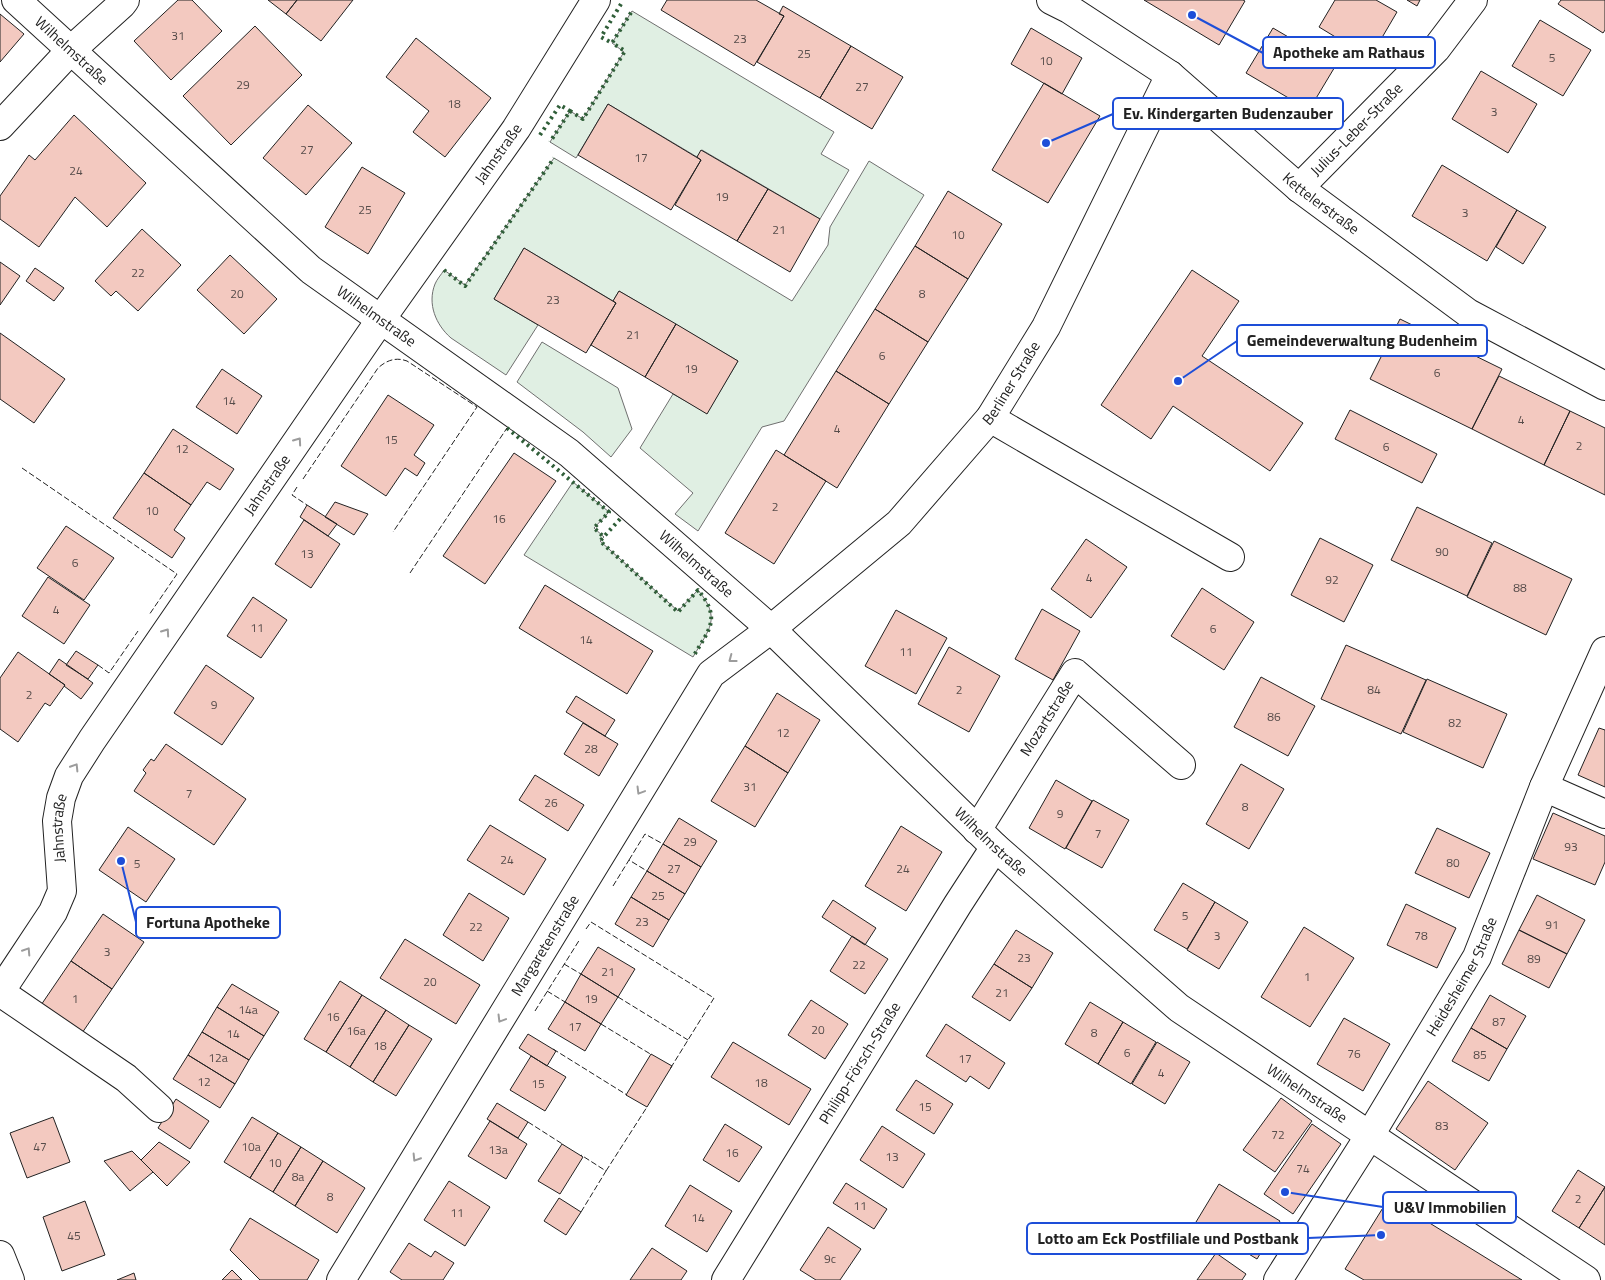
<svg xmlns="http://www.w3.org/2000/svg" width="1605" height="1280" font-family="'Titillium Web',sans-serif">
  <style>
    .green { fill: #e0efe3; stroke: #6f6f6f }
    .building { fill: #f3c9c0; stroke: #222 }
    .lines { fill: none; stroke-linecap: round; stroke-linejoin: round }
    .minor-casing { stroke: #222; stroke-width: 30 }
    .major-casing { stroke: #222; stroke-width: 30 }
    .minor { stroke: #fff; stroke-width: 28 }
    .major { stroke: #fff; stroke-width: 28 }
    .hedge { stroke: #2f5e38; stroke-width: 4; stroke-dasharray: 2.5 4; stroke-linecap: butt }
    .fence { stroke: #222; stroke-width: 1; stroke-dasharray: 6 2.5; stroke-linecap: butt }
    .oneway { stroke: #9c9c9c }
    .labels { text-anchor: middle; stroke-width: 4; stroke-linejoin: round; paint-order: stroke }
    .number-label { font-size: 12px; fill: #564c4a }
    .street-label { font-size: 15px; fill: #222; stroke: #fff }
    .leader { fill: none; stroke: #1d4ed8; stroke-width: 2 }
    .callout-dot { fill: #1d4ed8; stroke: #fff; stroke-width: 2 }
    .callout { fill: #fff; stroke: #1d4ed8; stroke-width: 2 }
    .callout-label { font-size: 16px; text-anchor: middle; font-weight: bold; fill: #222 }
  </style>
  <rect width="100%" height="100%" fill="#fff"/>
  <!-- green -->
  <path class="green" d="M632 11 834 132 821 154 849 170 820 219 702 150 697 157 608 104 576 158 550 142 570 111 583 119 624 52 612 43Z
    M554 158 792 301 828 245 830 227 869 161 924 195 784 421 762 427 698 531 675 514 693 493 640 448 673 394 707 413 738 361 619 291 613 301 524 248 494 299 538 325 506 375 451 338C436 325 427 304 435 284 437 279 441 275 444 270L465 285Z
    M542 342 618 388 632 429 611 457 583 432 517 382Z
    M573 482 609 512 594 528 604 537 600 541 678 611 698 590C722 619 709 629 693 657L524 555Z"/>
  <!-- building -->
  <path class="building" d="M178 0H192L222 31 171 80 134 41Z
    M268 0H297L286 14Z
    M297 0H353L321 41 286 14Z
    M667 0H756L784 16 754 66 661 10Z
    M1144 0H1243L1245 1 1219 45Z
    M1335 0H1376L1397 12 1370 58 1319 27Z
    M1407 0H1420L1417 6Z
    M1561 0H1605V30L1603 33 1558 4Z
    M783 6 851 46 820 98 757 62 784 16 779 14Z
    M0 14 24 34 0 62Z
    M1540 20 1591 50 1563 96 1512 66Z
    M255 26 302 75 231 145 183 96Z
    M1031 28 1082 58 1062 94 1011 64Z
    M1273 28 1336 65 1309 110 1246 73Z
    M416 38 491 98 445 157 413 132 429 111 386 77Z
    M851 46 903 77 872 129 820 98Z
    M1481 71 1537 104 1508 153 1452 119Z
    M1044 83 1100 116 1048 203 992 170Z
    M608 104 701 160 671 210 578 155Z
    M308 105 352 143 306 195 263 158Z
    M74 115 146 183 107 227 75 197 39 247 0 219V196L29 155 35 160Z
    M701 150 768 189 737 241 675 205 701 160 697 157Z
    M1442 165 1517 210 1487 261 1412 216Z
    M362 167 405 193 368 254 325 227Z
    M768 189 820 219 790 272 737 241Z
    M948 191 1002 224 968 279 915 246Z
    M1517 210 1546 227 1523 264 1496 247Z
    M142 229 181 265 138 311 116 291 111 296 95 281Z
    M915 246 968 279 928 342 875 309Z
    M524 248 616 303 586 353 494 299Z
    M230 255 277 299 244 334 197 290Z
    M0 262 20 276 0 305Z
    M35 268 64 288 54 301 26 281Z
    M1192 270 1239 301 1202 356 1303 423 1270 471 1173 406 1151 439 1101 405Z
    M619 291 676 324 645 377 591 345 616 303 613 301Z
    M875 309 928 342 889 404 836 371Z
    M1400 319 1502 369 1472 429 1370 379Z
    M676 324 738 361 707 414 645 377Z
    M0 333 65 379 34 423 0 399Z
    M222 369 262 396 237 434 196 407Z
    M836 371 889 404 837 488 784 455Z
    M1499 376 1570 411 1544 465 1472 429Z
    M388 395 434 425 414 455 425 463 417 476 405 468 386 496 341 466Z
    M1350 410 1437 454 1422 483 1335 439Z
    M1570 411 1605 428V495L1544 465Z
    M173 429 234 469 220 490 207 482 191 505 144 473Z
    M776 450 826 481 774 564 725 533Z
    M514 453 556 481 485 584 443 556Z
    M144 473 191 505 174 530 185 538 172 558 113 518Z
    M335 502 368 514 354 535 325 517Z
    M307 505 337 524 328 536 300 517Z
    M1417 507 1492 543 1467 596 1391 560Z
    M304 520 340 544 311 588 275 564Z
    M66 526 114 558 84 600 37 568Z
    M1320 538 1373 565 1344 622 1291 595Z
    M1086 539 1127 567 1091 618 1051 589Z
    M1494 541 1572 579 1546 635 1467 597Z
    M48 577 90 605 64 644 22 616Z
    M545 585 653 651 627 694 519 628Z
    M1202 588 1254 622 1224 670 1171 636Z
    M253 597 287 620 261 658 227 636Z
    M1042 609 1080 631 1053 680 1015 659Z
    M896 610 947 638 916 694 865 666Z
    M1346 645 1426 680 1401 734 1321 699Z
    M949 647 1000 676 969 732 918 704Z
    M76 651 98 665 88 679 66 665Z
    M18 652 65 685 50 706 45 703 18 742 0 729V678Z
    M59 659 93 683 81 699 64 686 65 685 49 674Z
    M206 665 254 698 222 745 174 713Z
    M1261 677 1315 706 1288 756 1234 727Z
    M1427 679 1507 714 1483 768 1403 732Z
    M777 693 820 720 788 773 745 746Z
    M576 696 615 720 605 736 566 712Z
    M583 723 618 744 599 776 564 754Z
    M1599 728 1605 730V787L1578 775Z
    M166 744 246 799 214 845 134 791 146 773 143 770 151 759 154 761Z
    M745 746 788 773 755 827 711 801Z
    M1241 764 1284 789 1249 849 1206 824Z
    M535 775 584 805 568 831 519 800Z
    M1056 780 1092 801 1065 849 1029 828Z
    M1093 800 1129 820 1102 868 1066 848Z
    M1553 813 1605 836V862L1595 885 1533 859Z
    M679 818 717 841 701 867 663 844Z
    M490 825 546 859 524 895 467 860Z
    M901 826 942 852 906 911 865 886Z
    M128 827 175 859 146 902 99 870Z
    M1437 828 1490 853 1469 898 1415 873Z
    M663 844 701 867 685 894 647 871Z
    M647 871 685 894 669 920 631 897Z
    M1183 883 1215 902 1187 949 1154 930Z
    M469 893 509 918 483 961 443 935Z
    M1537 895 1585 920 1567 954 1519 930Z
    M631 897 669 920 653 947 615 924Z
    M833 900 876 928 865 945 822 917Z
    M1215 902 1248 922 1219 969 1187 950Z
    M1406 904 1456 928 1437 968 1387 945Z
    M103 914 144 942 112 989 71 961Z
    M1304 927 1354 958 1310 1027 1261 997Z
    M1016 930 1053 953 1032 988 994 964Z
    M1519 930 1567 954 1549 988 1502 964Z
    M852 936 888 959 865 994 830 971Z
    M405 939 480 985 456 1024 380 978Z
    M598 947 635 969 618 997 581 974Z
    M71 961 112 989 80 1036 39 1008Z
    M994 964 1032 988 1010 1021 972 997Z
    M581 974 618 997 601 1024 565 1002Z
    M340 981 362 995 326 1052 304 1039Z
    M232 984 279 1012 264 1036 217 1007Z
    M362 995 386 1010 350 1067 326 1052Z
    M1490 995 1526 1016 1507 1049 1471 1028Z
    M811 1000 848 1024 825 1059 788 1035Z
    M565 1002 601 1024 585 1051 548 1029Z
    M1090 1002 1123 1022 1098 1064 1065 1044Z
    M217 1007 264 1036 249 1060 202 1032Z
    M386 1010 409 1025 373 1082 350 1067Z
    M1344 1018 1390 1044 1363 1091 1317 1064Z
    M1123 1022 1156 1042 1131 1084 1098 1064Z
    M946 1024 1005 1063 989 1089 970 1076 966 1082 926 1056Z
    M409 1025 432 1039 396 1096 373 1082Z
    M1471 1028 1507 1049 1489 1081 1452 1061Z
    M202 1032 249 1060 235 1084 188 1055Z
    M528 1034 556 1051 547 1066 519 1048Z
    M733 1042 811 1089 789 1125 711 1077Z
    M1157 1042 1190 1062 1165 1104 1132 1084Z
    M651 1054 672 1066 647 1107 626 1095Z
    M188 1055 235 1084 220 1108 173 1079Z
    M531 1056 566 1077 545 1111 510 1090Z
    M916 1080 953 1104 934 1134 896 1110Z
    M1428 1081 1488 1123 1455 1170 1396 1129Z
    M1281 1098 1312 1121 1275 1172 1243 1150Z
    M176 1099 209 1121 190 1149 158 1128Z
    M497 1103 528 1122 518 1138 487 1119Z
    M53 1117 70 1162 27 1178 10 1133Z
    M252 1117 278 1133 250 1178 224 1162Z
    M490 1121 527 1144 506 1179 468 1156Z
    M725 1124 762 1147 739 1182 703 1160Z
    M1312 1124 1341 1144 1293 1214 1264 1194Z
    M882 1126 925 1154 903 1188 860 1160Z
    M278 1133 301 1147 273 1192 250 1178Z
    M159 1142 190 1162 167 1186 141 1160Z
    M562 1144 583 1157 560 1194 538 1181Z
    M301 1147 323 1161 295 1206 273 1192Z
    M132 1151 153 1172 130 1191 104 1161Z
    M323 1161 365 1188 337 1233 295 1206Z
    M1578 1170 1605 1187 1579 1228 1552 1211Z
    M449 1181 490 1207 465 1246 424 1220Z
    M846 1183 887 1209 874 1229 833 1203Z
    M1219 1184 1280 1221 1257 1259 1196 1222Z
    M690 1185 732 1211 707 1252 665 1226Z
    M1605 1187V1245L1579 1228Z
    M559 1198 581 1212 566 1235 544 1221Z
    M1389 1198 1522 1280H1364L1345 1269Z
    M85 1201 105 1255 62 1271 43 1217Z
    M250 1218 319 1260 307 1280H260L230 1250Z
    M828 1227 861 1249 840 1280H816L800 1270Z
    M409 1243 431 1257 435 1251 454 1263 443 1280H402L390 1272Z
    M652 1248 687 1271 681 1280H630Z
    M1216 1253 1246 1274 1242 1280H1197Z
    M232 1270 242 1280H222Z
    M134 1273 136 1280H117Z"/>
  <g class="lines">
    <defs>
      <g id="minor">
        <path id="s1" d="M16 0 311 270 569 453 771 629 995 847 1179 1008 1586 1280"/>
        <path id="s2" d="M1051 0 1069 9 1170 75 1299 188 1468 313 1605 386"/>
        <path d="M0 126 70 51 122 4 125 0"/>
        <path id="s3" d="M1299 188 1436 49 1473 0"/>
        <path d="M990 418 1230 557"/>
        <path d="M1544 787 1605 814"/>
        <path id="s4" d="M977 830 1075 673 1181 765"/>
        <path id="s5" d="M0 992 53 912 62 891 57 821 61 798 69 776 92 740 381 319 516 129 596 0"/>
        <path d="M0 992 126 1078 159 1108"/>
        <path id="s6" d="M341 1280 711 674 771 629 899 523 990 418 1046 327 1170 75"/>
        <path id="s7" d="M726 1280 958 904 995 847"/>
        <path id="s8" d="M1278 1280 1370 1135 1477 957 1544 787 1605 651"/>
      </g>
      <path id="major" d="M0 1255 10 1280"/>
    </defs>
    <!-- minor casing -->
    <use href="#minor" class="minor-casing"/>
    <!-- major casing -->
    <use href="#major" class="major-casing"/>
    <!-- minor -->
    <use href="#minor" class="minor"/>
    <!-- major -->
    <use href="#major" class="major"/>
    <!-- hedge -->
    <path class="hedge" d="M621 4 601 37 612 43 632 11
      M570 111 583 119 625 51 612 43
      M540 135 560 105 570 111 550 142
      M444 270 465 286 554 158
      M507 428 609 512 594 528 604 537
      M620 519 600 541 678 612 698 590C722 619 709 629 693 657"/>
    <!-- fence -->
    <path class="fence" d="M22 468 177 574 149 615
      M303 479 378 368C387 360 396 357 407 361L477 407 393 532
      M297 487 292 495 307 505
      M410 573 507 428
      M98 665 109 673 138 631
      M629 860 645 834 663 844
      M613 886 629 860 647 871
      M586 929 591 922 714 998 670 1069
      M564 964 581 974
      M547 991 565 1002
      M618 997 688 1040
      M535 1011 580 939
      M601 1024 652 1055
      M553 1049 627 1095
      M528 1122 564 1145
      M606 1171 647 1107
      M581 1212 606 1171 581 1155"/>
  </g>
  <!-- one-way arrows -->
  <defs><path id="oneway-chevron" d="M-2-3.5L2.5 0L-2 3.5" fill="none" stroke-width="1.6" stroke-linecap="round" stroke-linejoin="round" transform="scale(1.25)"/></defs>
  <g class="oneway">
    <use href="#oneway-chevron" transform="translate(298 441) rotate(-55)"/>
    <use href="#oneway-chevron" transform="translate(166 632) rotate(-55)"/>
    <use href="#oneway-chevron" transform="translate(732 659) rotate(143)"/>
    <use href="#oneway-chevron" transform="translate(75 767) rotate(-58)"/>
    <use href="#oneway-chevron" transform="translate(640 791) rotate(121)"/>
    <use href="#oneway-chevron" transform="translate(27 951) rotate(-57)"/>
    <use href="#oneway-chevron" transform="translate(501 1019) rotate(121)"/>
    <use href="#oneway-chevron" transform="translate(416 1158) rotate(122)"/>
  </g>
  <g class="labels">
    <!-- number labels -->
    <g class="number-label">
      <text x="178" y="40">31</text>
      <text x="740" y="43">23</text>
      <text x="804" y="58">25</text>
      <text x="1552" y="62">5</text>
      <text x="1046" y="65">10</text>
      <text x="243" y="89">29</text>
      <text x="862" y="91">27</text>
      <text x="454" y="108">18</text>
      <text x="1494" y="116">3</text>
      <text x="307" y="154">27</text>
      <text x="641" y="162">17</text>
      <text x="76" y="175">24</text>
      <text x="722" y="201">19</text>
      <text x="365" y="214">25</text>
      <text x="1465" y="217">3</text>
      <text x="779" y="234">21</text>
      <text x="958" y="239">10</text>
      <text x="138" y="277">22</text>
      <text x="237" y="298">20</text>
      <text x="922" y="298">8</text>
      <text x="553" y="304">23</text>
      <text x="633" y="339">21</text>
      <text x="882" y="360">6</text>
      <text x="691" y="373">19</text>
      <text x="1437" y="377">6</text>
      <text x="229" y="405">14</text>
      <text x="1521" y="424">4</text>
      <text x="837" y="433">4</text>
      <text x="391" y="444">15</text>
      <text x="1579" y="450">2</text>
      <text x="1386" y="451">6</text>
      <text x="182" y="453">12</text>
      <text x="775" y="511">2</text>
      <text x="152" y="515">10</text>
      <text x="499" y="523">16</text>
      <text x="1442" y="556">90</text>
      <text x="307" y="558">13</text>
      <text x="75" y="567">6</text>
      <text x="1089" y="582">4</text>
      <text x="1332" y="584">92</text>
      <text x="1520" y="592">88</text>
      <text x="56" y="614">4</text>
      <text x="257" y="632">11</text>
      <text x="1213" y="633">6</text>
      <text x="586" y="644">14</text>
      <text x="906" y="656">11</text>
      <text x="959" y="694">2</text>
      <text x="1374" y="694">84</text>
      <text x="29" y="699">2</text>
      <text x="214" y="709">9</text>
      <text x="1274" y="721">86</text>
      <text x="1455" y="727">82</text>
      <text x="783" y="737">12</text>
      <text x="591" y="753">28</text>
      <text x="750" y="791">31</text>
      <text x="189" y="798">7</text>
      <text x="551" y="807">26</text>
      <text x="1245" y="811">8</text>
      <text x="1060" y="818">9</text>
      <text x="1098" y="838">7</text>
      <text x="690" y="846">29</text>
      <text x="1571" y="851">93</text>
      <text x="507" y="864">24</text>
      <text x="1453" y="867">80</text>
      <text x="137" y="868">5</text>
      <text x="674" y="873">27</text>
      <text x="903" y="873">24</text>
      <text x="658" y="900">25</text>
      <text x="1185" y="920">5</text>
      <text x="642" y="926">23</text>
      <text x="1552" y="929">91</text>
      <text x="476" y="931">22</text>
      <text x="1217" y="940">3</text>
      <text x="1421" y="940">78</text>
      <text x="107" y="956">3</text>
      <text x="1024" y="962">23</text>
      <text x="1534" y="963">89</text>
      <text x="859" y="969">22</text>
      <text x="608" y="976">21</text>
      <text x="1307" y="981">1</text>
      <text x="430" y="986">20</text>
      <text x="1002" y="997">21</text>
      <text x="75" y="1003">1</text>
      <text x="591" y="1003">19</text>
      <text x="248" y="1014">14a</text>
      <text x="333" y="1021">16</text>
      <text x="1499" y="1026">87</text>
      <text x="575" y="1031">17</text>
      <text x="818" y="1034">20</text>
      <text x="356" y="1035">16a</text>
      <text x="1094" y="1037">8</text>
      <text x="233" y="1038">14</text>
      <text x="380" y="1050">18</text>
      <text x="1127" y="1057">6</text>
      <text x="1354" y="1058">76</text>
      <text x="1480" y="1059">85</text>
      <text x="218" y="1062">12a</text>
      <text x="965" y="1063">17</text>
      <text x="1161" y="1077">4</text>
      <text x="204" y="1086">12</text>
      <text x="761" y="1087">18</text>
      <text x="538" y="1088">15</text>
      <text x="925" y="1111">15</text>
      <text x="1442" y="1130">83</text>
      <text x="1278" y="1139">72</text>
      <text x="40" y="1151">47</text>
      <text x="251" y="1151">10a</text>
      <text x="498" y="1154">13a</text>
      <text x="732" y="1157">16</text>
      <text x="892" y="1161">13</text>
      <text x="275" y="1167">10</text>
      <text x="1303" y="1173">74</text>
      <text x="298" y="1181">8a</text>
      <text x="330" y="1201">8</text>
      <text x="1578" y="1203">2</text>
      <text x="860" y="1210">11</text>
      <text x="457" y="1217">11</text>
      <text x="698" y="1222">14</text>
      <text x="74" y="1240">45</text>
      <text x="830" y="1263">9c</text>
    </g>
    <!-- street labels -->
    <g class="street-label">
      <text dy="5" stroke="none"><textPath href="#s1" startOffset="75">Wilhelmstraße</textPath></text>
      <text dy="5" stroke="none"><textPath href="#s3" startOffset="82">Julius-Leber-Straße</textPath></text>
      <text dy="5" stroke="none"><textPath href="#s5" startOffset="992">Jahnstraße</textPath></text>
      <text dy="5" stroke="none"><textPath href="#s2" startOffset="339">Kettelerstraße</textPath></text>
      <text dy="5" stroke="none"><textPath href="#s1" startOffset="480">Wilhelmstraße</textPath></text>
      <text dy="5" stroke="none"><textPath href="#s6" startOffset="1131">Berliner Straße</textPath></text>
      <text dy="5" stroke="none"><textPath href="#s5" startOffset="588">Jahnstraße</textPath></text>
      <text dy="5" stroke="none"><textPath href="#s1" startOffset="885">Wilhelmstraße</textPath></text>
      <text dy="5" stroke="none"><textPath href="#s4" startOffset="132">Mozartstraße</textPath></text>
      <text dy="5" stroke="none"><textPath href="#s5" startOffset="182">Jahnstraße</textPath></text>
      <text dy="5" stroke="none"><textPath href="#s1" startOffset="1290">Wilhelmstraße</textPath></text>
      <text dy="5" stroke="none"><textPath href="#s6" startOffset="392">Margaretenstraße</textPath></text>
      <text dy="5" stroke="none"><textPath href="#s8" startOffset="355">Heidesheimer Straße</textPath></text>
      <text dy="5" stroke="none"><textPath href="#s7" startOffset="255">Philipp-Försch-Straße</textPath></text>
      <text dy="5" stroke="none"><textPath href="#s1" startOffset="1695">Wilhelmstraße</textPath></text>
    </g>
  </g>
  <!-- callouts -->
  <path class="leader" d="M1192 15L1263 53M1046 143L1113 114M1178 381L1237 341M121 861L136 922M1285 1192L1383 1207M1381 1235L1308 1238"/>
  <g class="callout-dot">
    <circle cx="1192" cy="15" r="5"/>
    <circle cx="1046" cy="143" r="5"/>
    <circle cx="1178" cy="381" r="5"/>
    <circle cx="121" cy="861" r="5"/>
    <circle cx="1285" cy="1192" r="5"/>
    <circle cx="1381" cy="1235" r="5"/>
  </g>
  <g class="callout">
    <rect x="1263" y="37" width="172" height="31" rx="5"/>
    <rect x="1113" y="98" width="230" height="31" rx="5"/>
    <rect x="1237" y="325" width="250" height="31" rx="5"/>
    <rect x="136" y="907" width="144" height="31" rx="5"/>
    <rect x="1383" y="1192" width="133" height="31" rx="5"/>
    <rect x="1027" y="1223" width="281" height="31" rx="5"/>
  </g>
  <g class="callout-label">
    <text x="1349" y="58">Apotheke am Rathaus</text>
    <text x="1228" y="119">Ev. Kindergarten Budenzauber</text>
    <text x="1362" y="346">Gemeindeverwaltung Budenheim</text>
    <text x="208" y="928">Fortuna Apotheke</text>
    <text x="1450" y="1213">U&amp;V Immobilien</text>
    <text x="1168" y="1244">Lotto am Eck Postfiliale und Postbank</text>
  </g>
</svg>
